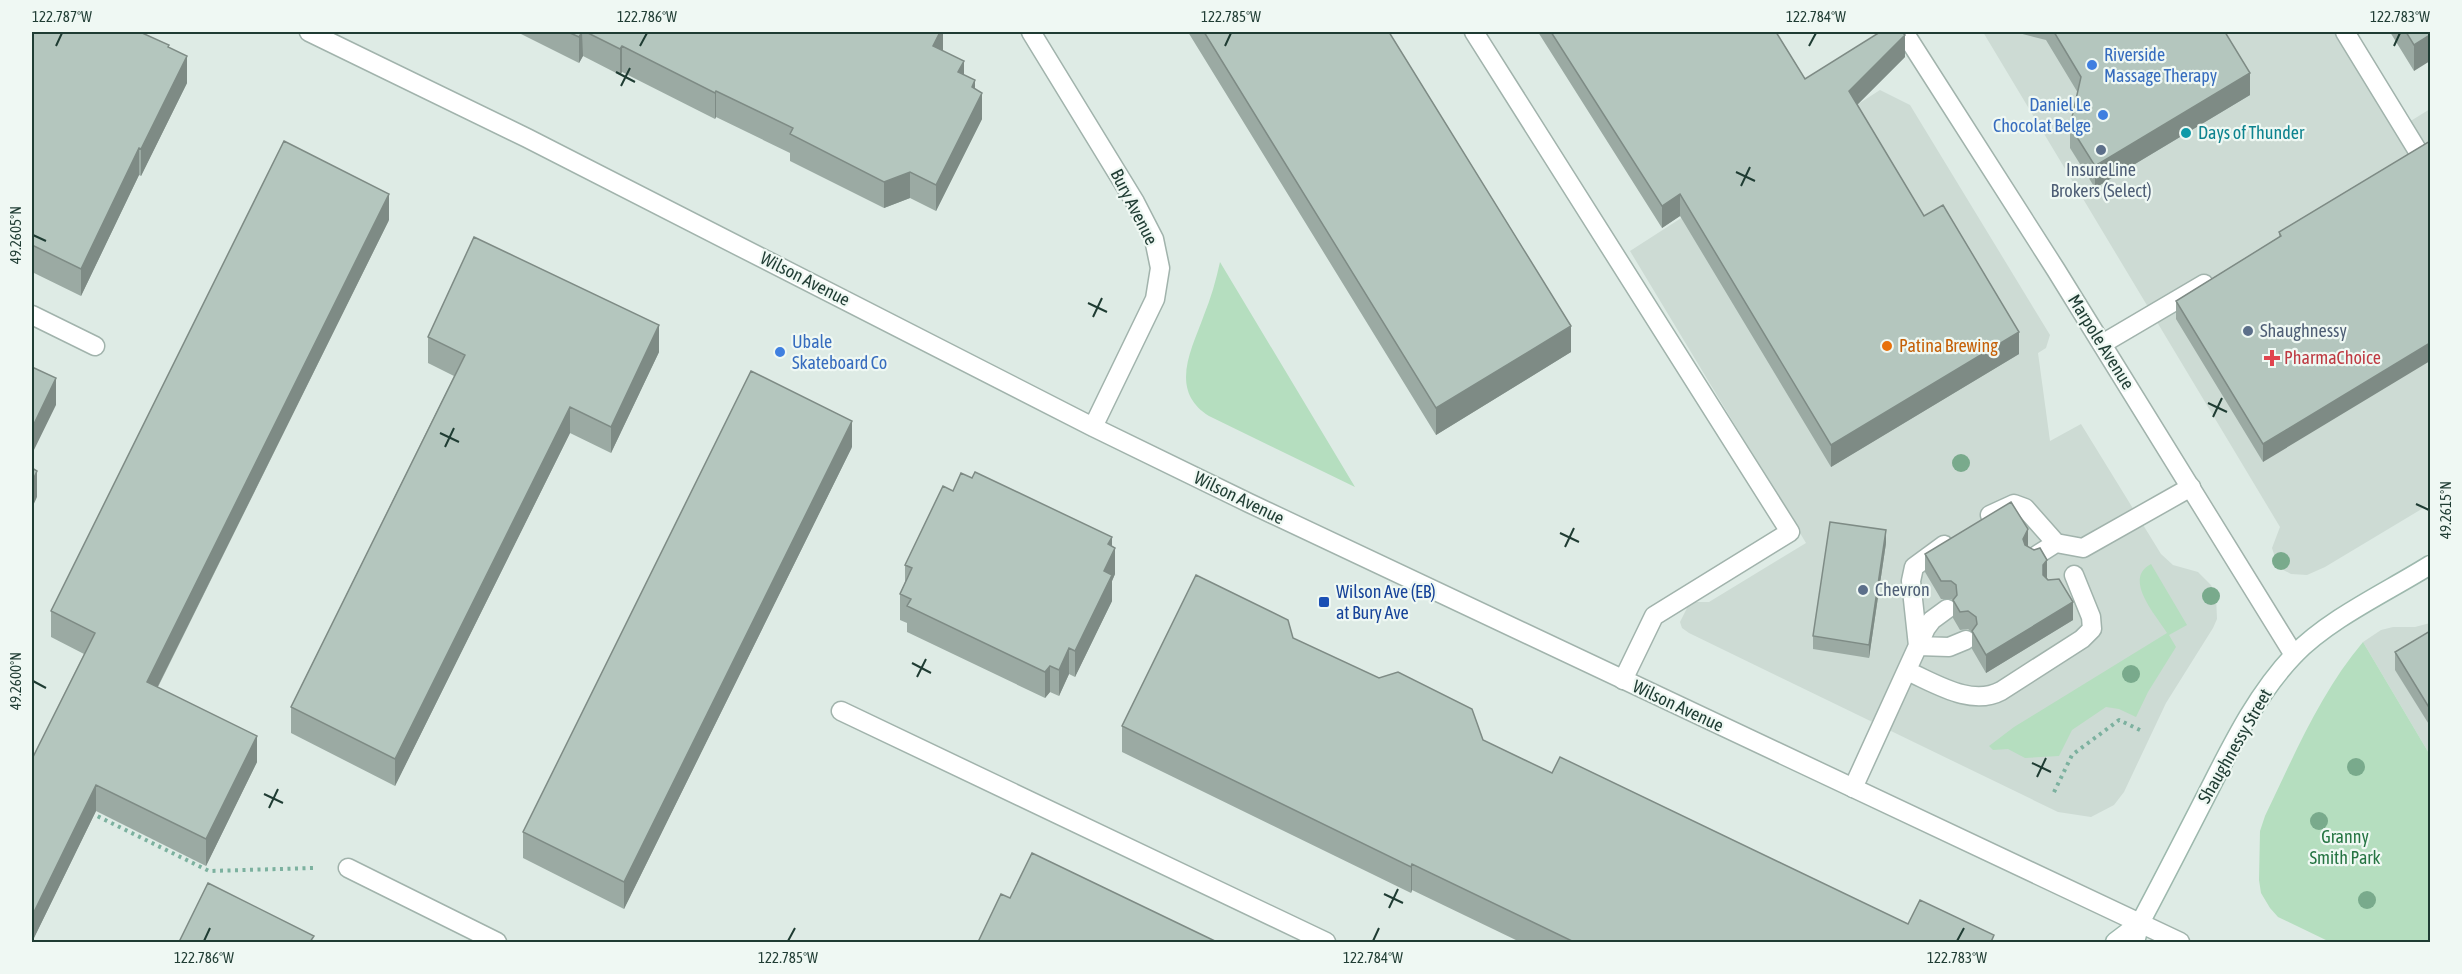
<svg xmlns="http://www.w3.org/2000/svg" width="2462" height="974" font-family="'Asap Condensed',sans-serif">
  <style>
    .built { fill: #cddbd4 }
    .green { fill: #b5debf }
    .lines { fill: none; stroke-linecap: round; stroke-linejoin: round }
    .service-casing { stroke: #a1b3ac; stroke-width: 21 }
    .minor-casing { stroke: #a1b3ac; stroke-width: 21 }
    .tertiary-casing { stroke: #a1b3ac; stroke-width: 21 }
    .secondary-casing { stroke: #9db8ad; stroke-width: 21 }
    .path { stroke: #7cb19f; stroke-width: 4; stroke-dasharray: 3 4.5; stroke-linecap: butt }
    .service { stroke: #fff; stroke-width: 18 }
    .minor { stroke: #fff; stroke-width: 18 }
    .tertiary { stroke: #fff; stroke-width: 18 }
    .secondary { stroke: #fff; stroke-width: 18 }
    .tree { fill: #79aa8c }
    .wall { fill: #9baaa3 }
    .shaded-wall { fill: #7e8b85 }
    .building { fill: #b4c6be; stroke: #7e8b85; stroke-width: 1.5 }
    .ticks { fill: none; stroke: #1f3c33; stroke-width: 2 }
    .shop-dot { fill: #3f7fe0; stroke: #eff8f3; stroke-width: 2 }
    .culture-dot { fill: #0f9aa8; stroke: #eff8f3; stroke-width: 2 }
    .service-dot { fill: #5c6f8a; stroke: #eff8f3; stroke-width: 2 }
    .food-dot { fill: #e8710a; stroke: #eff8f3; stroke-width: 2 }
    .health-dot { fill: #e0444e; stroke: #eff8f3; stroke-width: 2 }
    .transit-dot { fill: #1a4fb4; stroke: #eff8f3; stroke-width: 2 }
    .labels { text-anchor: middle; stroke-width: 4.5; stroke-linejoin: round; paint-order: stroke }
    .shop-label { font-size: 18px; fill: #366cbe; stroke: #eff8f3; text-anchor: start }
    .culture-label { font-size: 18px; fill: #0d838f; stroke: #eff8f3; text-anchor: start }
    .service-label { font-size: 18px; fill: #4e5e75; stroke: #eff8f3; text-anchor: start }
    .street-label { font-size: 18px; fill: #1f3c33; stroke: #eff8f3 }
    .food-label { font-size: 18px; fill: #c56008; stroke: #eff8f3; text-anchor: start }
    .health-label { font-size: 18px; fill: #be3a42; stroke: #eff8f3; text-anchor: start }
    .transit-label { font-size: 18px; fill: #164399; stroke: #eff8f3; text-anchor: start }
    .park-label { font-size: 18px; fill: #267543; stroke: #eff8f3 }
    .neatline { fill: none; stroke: #1f3c33; stroke-width: 2 }
    .ticks-label { font-size: 15px; text-anchor: middle; fill: #1f3c33 }
  </style>
  <rect width="100%" height="100%" fill="#deebe5"/>
  <!-- built -->
  <path class="built" d="M1983 32H2353L2409 122 2430 109V504L2325 567 2307 575 2291 574 2278 567 2272 548 2280 527Z
    M1880 90 1910 105 2050 335 2046 348 2038 353 2050 441 2081 424 2161 554 2173 565 2198 572 2211 585 2216 596 2217 619 2213 628 2166 703 2124 792 2114 805 2091 817 2058 812 1689 633 1682 628 1680 622 1688 606 1695 602H1709L1806 543 1630 251Z
    M2430 623V755L2363 642 2381 630 2393 627H2415Z"/>
  <!-- green -->
  <path class="green" d="M1220 262 1355 487 1209 416C1168 390 1192 349 1204 315 1211 298 1216 280 1220 262Z
    M2151 564 2187 625 2169 635 2176 647 2148 692 2136 717 2119 709 2106 707 2072 730 2059 756 2025 758 2008 749 1993 750 1989 746 2014 727 2167 633C2157 616 2122 579 2151 564Z
    M2363 642 2430 755V942H2330L2278 917 2270 908 2261 893 2259 880 2260 831 2265 816C2294 756 2320 693 2363 642Z"/>
  <g class="lines">
    <defs>
      <path id="service" d="M1474 32 1790 532 1654 616 1623 680
        M2345 32 2419 153
        M32 315 95 346
        M2102 344 2204 284
        M1990 515 2014 504 2025 508 2056 543
        M1944 545 1914 567 1911 581 1918 646 1949 647 1966 640
        M2034 557 2056 543 2083 548 2191 487
        M1907 671C1935 683 1971 707 2001 691L2082 639 2092 629 2091 617 2074 575
        M841 711 1326 942
        M1853 788 1926 628 1932 620 1947 609
        M348 868 497 942"/>
      <path id="minor" d="M1904 32 2056 270 2294 655"/>
      <path id="tertiary" d="M309 32 527 138 1093 427 1249 503 2180 942
        M1031 32 1135 202 1154 239 1160 268 1155 299 1093 427"/>
      <path id="secondary" d="M2115 942 2140 923
        M2135 942 2140 923C2163 880 2185 837 2207 794 2232 745 2256 695 2294 655 2330 618 2387 592 2430 565"/>
    </defs>
    <!-- service casing -->
    <use href="#service" class="service-casing"/>
    <!-- minor casing -->
    <use href="#minor" class="minor-casing"/>
    <!-- tertiary casing -->
    <use href="#tertiary" class="tertiary-casing"/>
    <!-- secondary casing -->
    <use href="#secondary" class="secondary-casing"/>
    <!-- path -->
    <path class="path" d="M2054 792 2072 755 2119 720 2144 732
      M91 813 209 871 314 868"/>
    <!-- service -->
    <use href="#service" class="service"/>
    <!-- minor -->
    <use href="#minor" class="minor"/>
    <!-- tertiary -->
    <use href="#tertiary" class="tertiary"/>
    <!-- secondary -->
    <use href="#secondary" class="secondary"/>
  </g>
  <!-- trees -->
  <g class="tree">
    <circle cx="1961" cy="463" r="9"/>
    <circle cx="2281" cy="561" r="9"/>
    <circle cx="2211" cy="596" r="9"/>
    <circle cx="2131" cy="674" r="9"/>
    <circle cx="2356" cy="767" r="9"/>
    <circle cx="2319" cy="821" r="9"/>
    <circle cx="2367" cy="900" r="9"/>
  </g>
  <!-- wall -->
  <path class="wall" d="M32 32 169 48 187 83 141 176 139 175 81 296 32 272Z
    M517 32H943V51L975 89 982 119 936 211 910 198 884 208 790 161V153L716 117 715 119 622 72 620 75 583 56 579 63Z
    M1188 32H1389L1571 352 1436 435Z
    M1538 32H1776L1805 79 1905 57 1857 105 1924 216 2019 354 1831 467 1680 216 1662 228Z
    M2015 32H2225L2250 95 2095 188 2070 148V126L2078 93 2046 40Z
    M2390 32H2430L2414 71Z
    M2430 141 2263 462 2176 319V301L2279 237V232Z
    M389 220 158 687 257 762 206 866 96 811 32 942V759L84 654 51 637V611Z
    M428 337 659 352 611 453 570 433 395 786 291 733V707L454 376 428 363Z
    M852 447 624 909 523 858V832Z
    M972 478 1112 546 1115 574 1112 581V601L1075 677 1069 674 1059 696 1050 692 1045 698 907 632V623L900 620V594L905 582V565L953 491Z
    M1886 543 1869 658 1813 649V636Z
    M2028 547 2073 620 1986 673 1972 649V632L1968 629 1960 630 1953 618V600L1951 599H1941L1925 572V554Z
    M2430 631V726L2395 670V652Z
    M1293 638 1483 740 1552 773 1908 924 1994 942H1520L1412 890 1411 893 1122 752V726Z"/>
  <!-- shaded-wall -->
  <path class="shaded-wall" d="M582 32 583 56 579 63V37Z
    M940 32H943V52L933 46Z
    M1905 35V57L1849 113V91Z
    M2430 35V61L2414 71V45Z
    M622 46V72L620 75V49Z
    M187 56V83L141 176V149Z
    M964 61V88L958 72Z
    M2250 73V95L2095 188V166Z
    M975 80V106L982 93V119L936 211V185L972 87Z
    M716 91V117L715 119V93Z
    M139 148V175L81 296V269Z
    M910 172V198L884 208V182Z
    M389 194V220L147 708V682Z
    M1680 194V216L1662 228V206Z
    M659 325V352L611 453V427Z
    M1571 326V352L1436 435V408Z
    M2019 332V354L1831 467V445Z
    M2430 343V361L2263 462V444Z
    M56 378V405L32 454V428Z
    M570 407V433L395 786V759Z
    M852 421V447L624 909V882Z
    M37 471V497L32 508V482Z
    M2028 529V547L2023 557V539Z
    M1886 530V543L1869 658V645Z
    M1112 537V555L1115 548V574L1112 581V601L1075 677V651L1104 571 1108 544Z
    M2047 560V578L2043 583V565Z
    M2073 602V620L1986 673V655Z
    M1069 648V674L1059 696V670Z
    M1050 666V692L1045 698V672Z
    M257 736V762L206 866V839Z
    M96 785V811L32 942V916Z
    M1412 864V890L1411 893V867Z"/>
  <!-- building -->
  <path class="building" d="M32 32H140L169 45 168 47 187 56 141 149 139 148 81 269 32 245Z
    M568 32H582L579 37Z
    M586 32H940L933 46 964 61 958 72 975 80 972 87 982 93 936 185 910 172 884 182 790 134 793 128 716 91 715 93 622 46 620 49Z
    M1204 32H1389L1571 326 1436 408Z
    M1551 32H1776L1805 79 1880 32H1902L1905 35 1849 91 1924 216 1943 205 2019 332 1831 445 1680 194 1662 206Z
    M2054 32H2225L2250 73 2095 166 2070 126 2081 77Z
    M2406 32H2430V35L2414 45Z
    M284 141 389 194 147 682 257 736 206 839 96 785 32 916V759L95 633 51 611Z
    M2430 141V343L2263 444 2176 301 2281 236 2279 232Z
    M474 237 659 325 611 427 570 407 395 759 291 707 465 355 428 337Z
    M32 367 56 378 32 428Z
    M751 371 852 421 624 882 523 832Z
    M32 468 37 471 32 482Z
    M975 472 1112 537 1108 544 1115 548 1104 571 1112 575 1075 651 1069 648 1059 670 1050 666 1045 672 907 606 911 599 900 594 912 568 905 565 943 486 953 491 961 473 972 478Z
    M2011 502 2028 529 2023 539 2025 545 2034 550 2040 548 2047 560 2043 565V575L2048 580 2059 579 2073 602 1986 655 1972 631 1977 624 1976 617 1968 611 1960 612 1953 600 1957 595 1956 585 1951 581H1941L1925 554Z
    M1830 522 1886 530 1869 645 1813 636Z
    M1196 575 1288 620 1293 638 1379 678 1398 672 1472 709 1483 740 1552 773 1560 757 1908 924 1920 900 1994 935 1991 942H1574L1412 864 1411 867 1122 726Z
    M2430 631V709L2395 652Z
    M1032 853 1217 942H978L1001 894 1010 898Z
    M208 883 314 936 310 942H179Z"/>
  <!-- ticks -->
  <path class="ticks" d="M56 46 62 33M640 46 647 33M1225 46 1231 33M1809 46 1816 33M2394 46 2400 33M616 72 635 82M621 86 630 68M1736 172 1755 181M1741 186 1750 167M33 235 46 241M1088 303 1107 312M1093 317 1102 298M2208 403 2227 412M2213 417 2222 398M440 433 459 442M445 447 454 428M2416 504 2429 510M1560 533 1579 542M1565 547 1574 528M912 663 931 673M917 677 926 659M33 681 46 688M2032 763 2051 772M2037 777 2046 758M264 794 283 803M269 808 278 789M1384 894 1403 903M1389 908 1398 889M204 941 210 928M788 941 795 928M1373 941 1379 928M1957 941 1964 928"/>
  <!-- markers -->
  <g class="shop-dot">
    <circle cx="2092" cy="65" r="6"/>
    <circle cx="2103" cy="115" r="6"/>
    <circle cx="780" cy="352" r="6"/>
  </g>
  <circle class="culture-dot" cx="2186" cy="133" r="6"/>
  <g class="service-dot">
    <circle cx="2101" cy="150" r="6"/>
    <circle cx="2248" cy="331" r="6"/>
    <circle cx="1863" cy="590" r="6"/>
  </g>
  <circle class="food-dot" cx="1887" cy="346" r="6"/>
  <path class="health-dot" d="M2269 349h6v6h6v6h-6v6h-6v-6h-6v-6h6z"/>
  <rect class="transit-dot" x="1318" y="596" width="12" height="12" rx="3"/>
  <g class="labels">
    <!-- shop labels -->
    <g class="shop-label">
      <text x="2104" y="61">Riverside<tspan x="2104" dy="21">Massage Therapy</tspan></text>
      <text x="2091" y="111" text-anchor="end">Daniel Le<tspan x="2091" dy="21">Chocolat Belge</tspan></text>
      <text x="792" y="348">Ubale<tspan x="792" dy="21">Skateboard Co</tspan></text>
    </g>
    <!-- culture labels -->
    <g class="culture-label">
      <text x="2198" y="139">Days of Thunder</text>
    </g>
    <!-- service labels -->
    <g class="service-label">
      <text x="2101" y="176" text-anchor="middle">InsureLine<tspan x="2101" dy="21">Brokers (Select)</tspan></text>
      <text x="2260" y="337">Shaughnessy</text>
      <text x="1875" y="596">Chevron</text>
    </g>
    <!-- street labels -->
    <g class="street-label">
      <text transform="translate(1134 207) rotate(63)" y="6">Bury Avenue</text>
      <text transform="translate(805 279) rotate(27)" y="6">Wilson Avenue</text>
      <text transform="translate(2101 342) rotate(58)" y="6">Marpole Avenue</text>
      <text transform="translate(1239 498) rotate(26)" y="6">Wilson Avenue</text>
      <text transform="translate(1678 706) rotate(25)" y="6">Wilson Avenue</text>
      <text transform="translate(2235 746) rotate(-60)" y="6">Shaughnessy Street</text>
    </g>
    <!-- food labels -->
    <g class="food-label">
      <text x="1899" y="352">Patina Brewing</text>
    </g>
    <!-- health labels -->
    <g class="health-label">
      <text x="2284" y="364">PharmaChoice</text>
    </g>
    <!-- transit labels -->
    <g class="transit-label">
      <text x="1336" y="598">Wilson Ave (EB)<tspan x="1336" dy="21">at Bury Ave</tspan></text>
    </g>
    <!-- park labels -->
    <g class="park-label">
      <text x="2345" y="843">Granny<tspan x="2345" dy="21">Smith Park</tspan></text>
    </g>
  </g>
  <!-- border -->
  <rect width="2462" height="974" fill="none" stroke="#eff8f3" stroke-width="66"/>
  <rect x="33" y="33" width="2396" height="908" class="neatline"/>
  <g class="ticks-label">
    <text x="62" y="22">122.787°W</text>
    <text x="647" y="22">122.786°W</text>
    <text x="1231" y="22">122.785°W</text>
    <text x="1816" y="22">122.784°W</text>
    <text x="2400" y="22">122.783°W</text>
    <text transform="translate(16 235) rotate(-90)" y="5">49.2605°N</text>
    <text transform="translate(2446 510) rotate(-90)" y="5">49.2615°N</text>
    <text transform="translate(16 681) rotate(-90)" y="5">49.2600°N</text>
    <text x="204" y="963">122.786°W</text>
    <text x="788" y="963">122.785°W</text>
    <text x="1373" y="963">122.784°W</text>
    <text x="1957" y="963">122.783°W</text>
  </g>
</svg>
